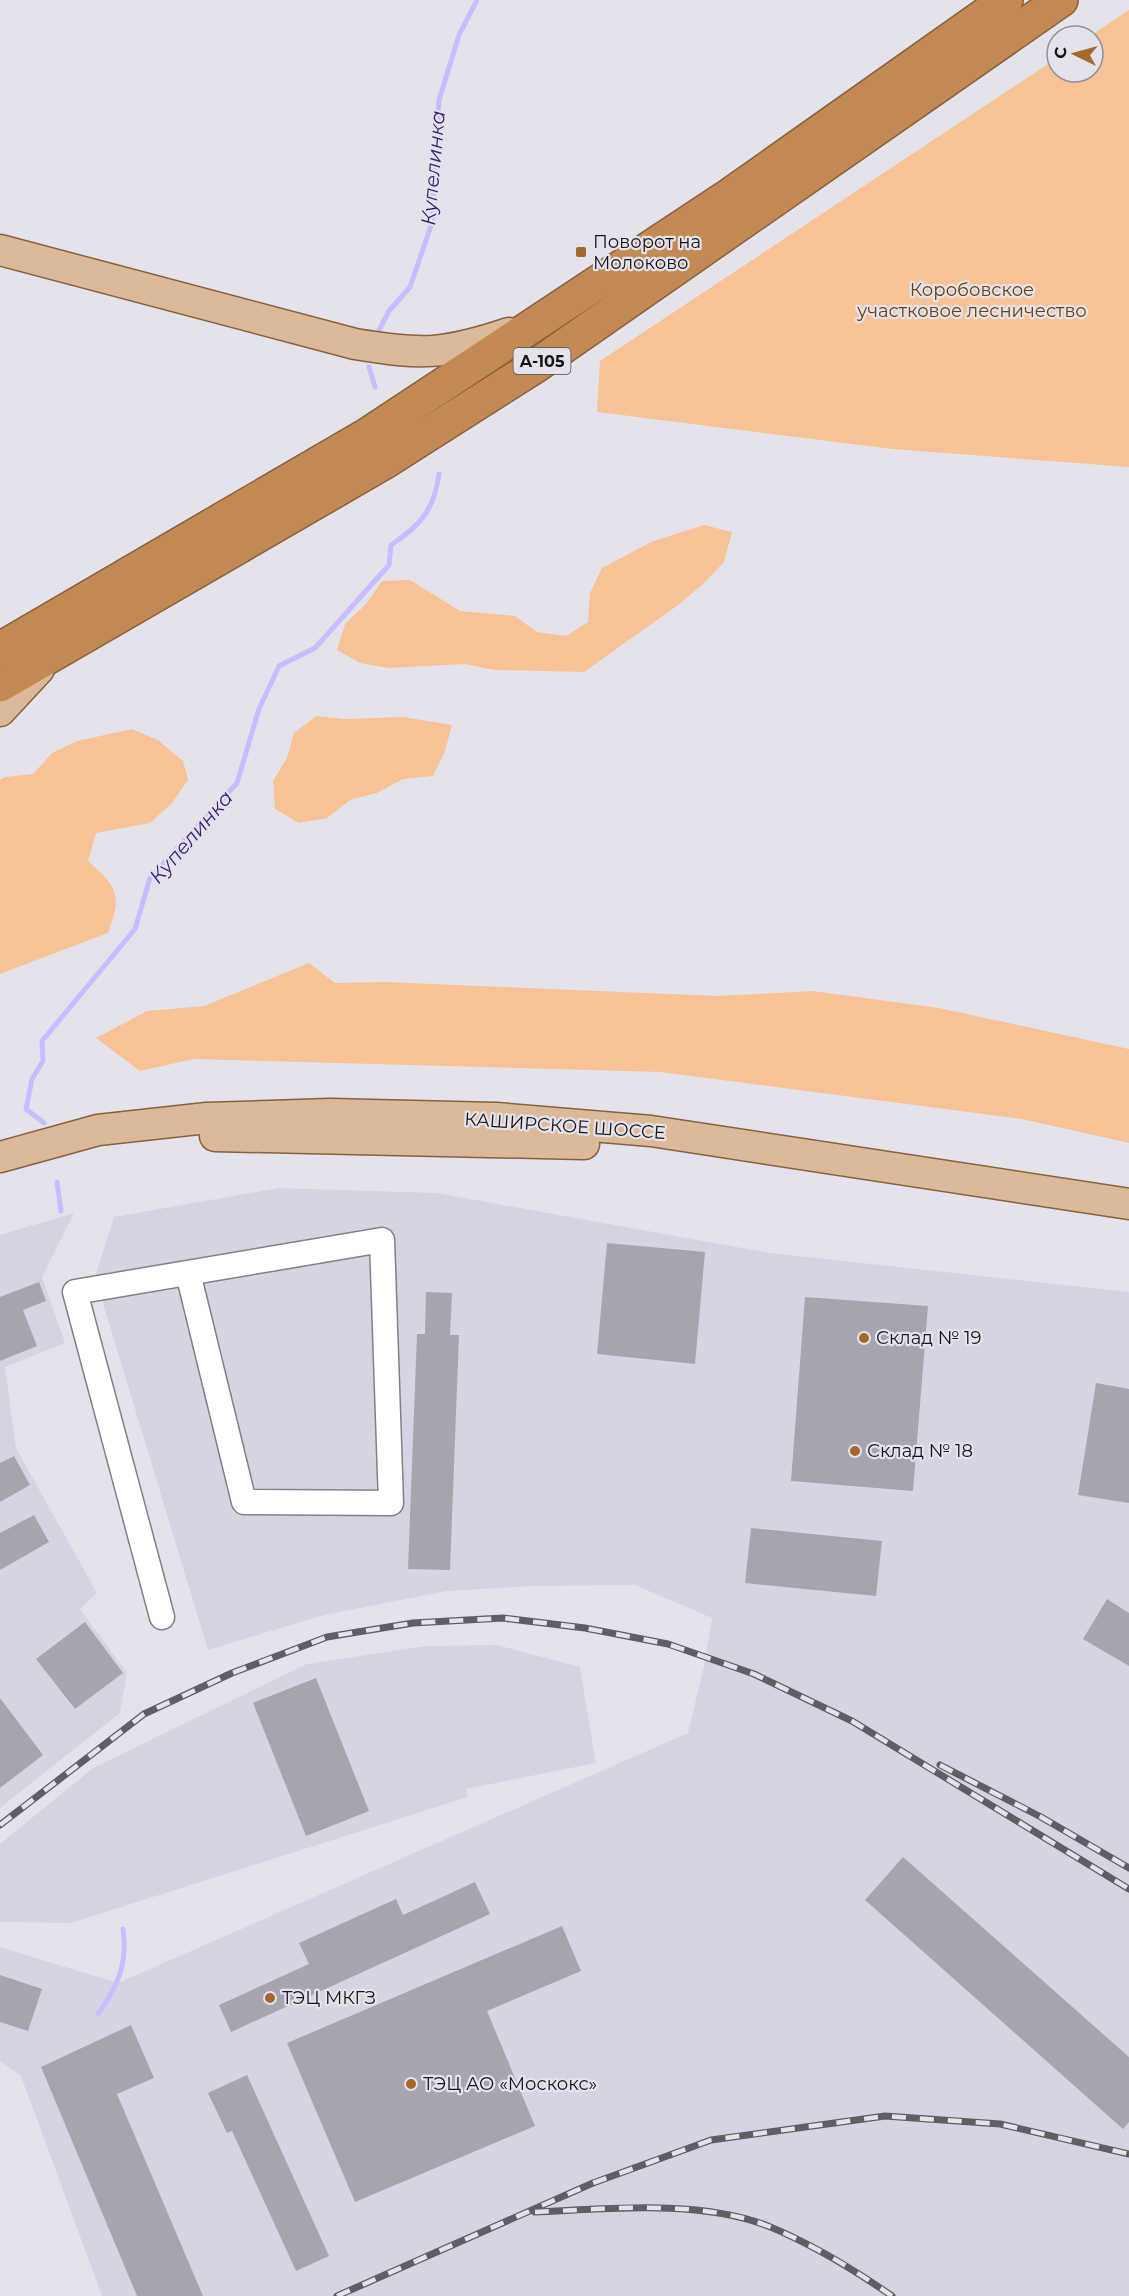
<svg xmlns="http://www.w3.org/2000/svg" width="1129" height="2296" font-family="Montserrat,sans-serif">
  <style>
    .built { fill: #d6d4e3 }
    .green { fill: #f7c396 }
    .lines { fill: none; stroke-linecap: round; stroke-linejoin: round }
    .stream { stroke: #c6bcff; stroke-width: 5 }
    .building { fill: #a6a5ad }
    .minor-casing { stroke: #818087; stroke-width: 27 }
    .major-casing { stroke: #87613e; stroke-width: 33 }
    .highway-casing { stroke: #87613e; stroke-width: 36 }
    .minor { stroke: #fff; stroke-width: 24 }
    .major { stroke: #dcb998; stroke-width: 30 }
    .highway { stroke: #c48a53; stroke-width: 33 }
    .rail-casing { stroke: #5f5e64; stroke-width: 7 }
    .rail { stroke: #e4e3ec; stroke-width: 4.5; stroke-dasharray: 14; stroke-linecap: butt }
    .poi-dot { fill: #a4682a; stroke: #e4e3ec; stroke-width: 2 }
    .labels { text-anchor: middle; stroke-width: 4.5; stroke-linejoin: round; paint-order: stroke }
    .shield { fill: #e4e3ec; stroke: #535257; stroke-width: 1.5 }
    .shield-label { font-size: 16px; font-weight: bold; fill: #151417 }
    .poi-label { font-size: 18px; fill: #151417; stroke: #e4e3ec; text-anchor: start }
    .park-label { font-size: 18px; fill: #6c3f0c; stroke: #e4e3ec }
    .street-label { font-size: 18px; fill: #151417; stroke: #e4e3ec }
    .water-label { font-size: 20px; font-style: italic; fill: #381976; stroke: #e4e3ec }
  </style>
  <rect width="100%" height="100%" fill="#e4e3ec"/>
  <!-- built -->
  <path class="built" d="M279 1188 437 1193 770 1253 1129 1292V2296H102L21 2076 0 2061V1947L118 1983 688 1733 704 1666 712 1618 635 1585 534 1586 447 1591 324 1615 208 1650 95 1277 114 1217Z
    M74 1213 42 1277 65 1343 5 1367 16 1448 97 1593 80 1609 127 1673 120 1713 0 1808V1235Z
    M497 1645 580 1667 596 1763 466 1789 468 1797 71 1923 0 1922V1844L93 1768 307 1664 426 1646Z"/>
  <!-- green -->
  <path class="green" d="M1129 10V467L892 449 597 412 600 361 1057 58V72H1093V36H1090Z
    M704 525 732 532 724 562 705 582 681 603 584 672 494 670 465 664 389 668 360 663 337 650 345 624 366 604 382 581 410 580 460 611 515 616 537 632 566 636 588 622 590 593 602 568 651 542Z
    M316 716 345 719 403 717 452 725 445 751 433 776 403 779 377 793 350 800 327 818 299 823 275 809 273 781 287 758 294 733Z
    M132 729 158 740 183 761 188 780 172 803 150 823 96 833 88 861C118 887 122 895 108 933L0 974V780L5 777 33 774 52 753 77 741Z
    M309 963 335 983 386 982 718 996 813 991 939 1008 1129 1049V1143L1022 1119 660 1072 194 1059 140 1071 96 1038 147 1011 204 1006Z"/>
  <g class="lines">
    <!-- stream -->
    <path class="stream" d="M379 330 389 311 410 287 432 223 439 100 459 35 477 0
      M369 367 375 387
      M44 1123 26 1109 32 1079 43 1061 42 1041 135 929 150 878 237 783 259 709 279 666 315 648 389 565 391 545C421 525 434 510 439 474
      M57 1182 61 1211
      M98 2014C118 1986 128 1963 123 1929"/>
  </g>
  <!-- building -->
  <path class="building" d="M607 1243 705 1252 695 1364 597 1354Z
    M39 1282 46 1301 23 1310 37 1346 0 1361V1297Z
    M426 1292 452 1293 450 1335H459L450 1570 408 1569 417 1334H425Z
    M805 1297 928 1306 913 1491 791 1481Z
    M1096 1383 1129 1389V1503L1078 1495Z
    M14 1456 30 1485 0 1502V1463Z
    M34 1515 49 1542 0 1570V1533Z
    M751 1528 882 1541 876 1596 745 1583Z
    M1107 1599 1129 1613V1666L1083 1639Z
    M85 1622 123 1673 75 1709 36 1659Z
    M316 1678 369 1811 306 1836 253 1703Z
    M0 1698 43 1755 0 1788Z
    M903 1857 1129 2057V2122L1123 2129 865 1900Z
    M475 1882 490 1914 231 2032 219 2005 309 1964 299 1943 396 1899 403 1915Z
    M562 1926 581 1971 487 2011 535 2126 355 2202 287 2043Z
    M0 1975 42 1989 28 2031 0 2022Z
    M131 2025 154 2078 117 2094 203 2296H137L41 2067Z
    M247 2075 329 2256 296 2271 232 2131 227 2133 208 2093Z"/>
  <g class="lines">
    <defs>
      <path id="minor" d="M162 1617 75 1292 382 1240 391 1503 244 1502 188 1273"/>
      <path id="major" d="M0 250 355 344C422 355 444 355 509 333
        M0 711 39 669
        M215 1136 584 1144
        M0 1157 98 1130 207 1118 330 1114 496 1118 651 1131 1129 1204"/>
      <path id="highway" d="M0 649 367 435 730 195 1006 0
        M0 685 383 463 537 365 1061 0"/>
    </defs>
    <!-- minor casing -->
    <use href="#minor" class="minor-casing"/>
    <!-- major casing -->
    <use href="#major" class="major-casing"/>
    <!-- highway casing -->
    <use href="#highway" class="highway-casing"/>
    <!-- minor -->
    <use href="#minor" class="minor"/>
    <!-- major -->
    <use href="#major" class="major"/>
    <!-- highway -->
    <use href="#highway" class="highway"/>
    <defs>
      <path id="rail" d="M940 1765 1041 1817 1129 1868
        M0 1825 144 1714 232 1673 327 1637 413 1623 503 1618 585 1628 668 1644 754 1674 852 1721 1129 1889
        M535 2212C607 2209 699 2199 768 2226 812 2244 853 2269 892 2296
        M337 2296 593 2183 711 2140 885 2116 1000 2124 1129 2154"/>
    </defs>
    <!-- rail casing -->
    <use href="#rail" class="rail-casing"/>
    <!-- rail -->
    <use href="#rail" class="rail"/>
  </g>
  <!-- markers -->
  <g class="poi-dot">
    <rect x="575" y="246" width="12" height="12" rx="3"/>
    <circle cx="864" cy="1338" r="6"/>
    <circle cx="855" cy="1451" r="6"/>
    <circle cx="270" cy="1998" r="6"/>
    <circle cx="411" cy="2084" r="6"/>
  </g>
  <g class="labels">
    <!-- shield labels -->
    <rect class="shield" x="513.5" y="348" width="57" height="26" rx="4.5"/>
    <g class="shield-label">
      <text x="542" y="367">А-105</text>
    </g>
    <!-- poi labels -->
    <g class="poi-label">
      <text x="593" y="248">Поворот на<tspan x="593" dy="21">Молоково</tspan></text>
      <text x="876" y="1344">Склад № 19</text>
      <text x="867" y="1457">Склад № 18</text>
      <text x="282" y="2004">ТЭЦ МКГЗ</text>
      <text x="423" y="2090">ТЭЦ АО «Москокс»</text>
    </g>
    <!-- park labels -->
    <g class="park-label">
      <text x="972" y="296">Коробовское<tspan x="972" dy="21">участковое лесничество</tspan></text>
    </g>
    <!-- street labels -->
    <g class="street-label">
      <text transform="translate(565 1126) rotate(4)" y="6">КАШИРСКОЕ ШОССЕ</text>
    </g>
    <!-- water labels -->
    <g class="water-label">
      <text transform="translate(433 168) rotate(-85)" y="7">Купелинка</text>
      <text transform="translate(191 837) rotate(-49)" y="7">Купелинка</text>
    </g>
  </g>
  <!-- north arrow -->
  <g transform="translate(1075 54) rotate(275)"><circle r="28" fill="#e4e3ec" stroke="#919097" stroke-width="1.5"/>
  <path d="M0-4.5L10 22L0 15L-10 22Z" fill="#a4682a"/>
  <text y="-9" font-size="16" font-weight="bold" text-anchor="middle" fill="#151417">С</text>
  </g>
</svg>
